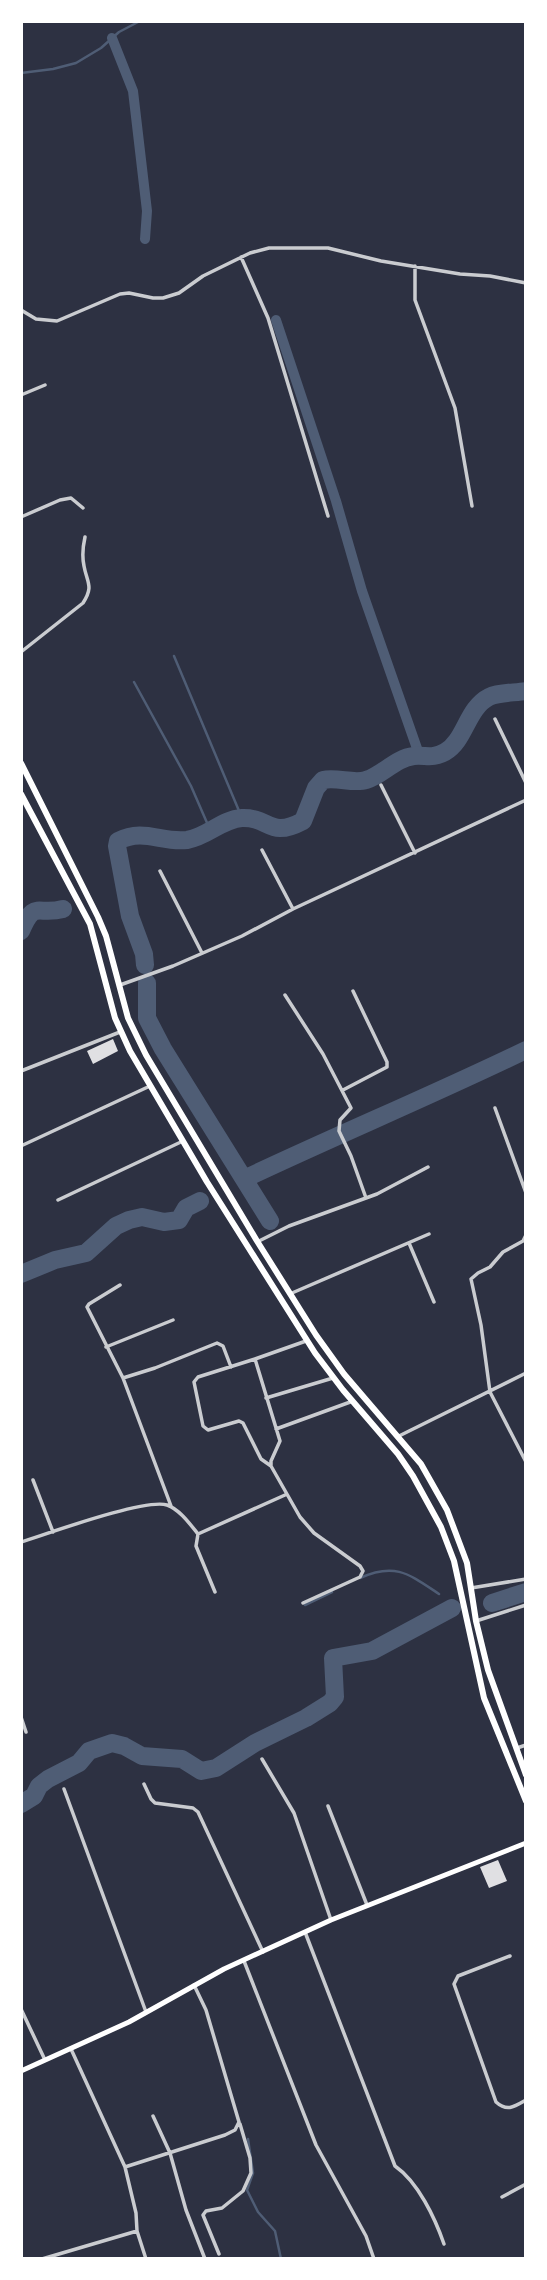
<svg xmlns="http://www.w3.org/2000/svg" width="547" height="2280" font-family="Quicksand,sans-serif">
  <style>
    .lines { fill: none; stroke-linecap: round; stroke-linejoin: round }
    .stream { stroke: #4f5d75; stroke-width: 2.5 }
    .canal { stroke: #4f5d75; stroke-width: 10 }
    .river { stroke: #4f5d75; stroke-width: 18 }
    .building { fill: #e0e0e3 }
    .minor { stroke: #caccd0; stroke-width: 3.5 }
    .secondary { stroke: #fff; stroke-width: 5 }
    .primary { stroke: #fff; stroke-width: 6 }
  </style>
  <rect width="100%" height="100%" fill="#2d3142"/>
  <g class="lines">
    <!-- stream -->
    <path class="stream" d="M21 73 53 69 76 63 101 48 119 32 140 21
      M174 656 242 818
      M134 682 191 786 211 832
      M360 1578C395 1562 409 1574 439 1594
      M305 1605 332 1592
      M248 2139 253 2173 247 2190 258 2212 275 2231 281 2259"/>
    <!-- canal -->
    <path class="canal" d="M112 38 133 91 147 211 145 239
      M276 320 336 501 362 591 420 757"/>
    <!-- river -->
    <path class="river" d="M21 931C35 899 37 916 63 909
      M145 965 144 954 130 916 117 846 118 841C144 828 161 843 187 840 207 837 222 819 242 818 270 817 269 839 303 821L316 788 323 780C337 777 354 784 366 780 383 775 395 758 414 756 427 755 432 759 445 752 465 741 467 708 489 697 499 692 515 693 526 691
      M147 983V1018L163 1049 270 1221
      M244 1179C337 1135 433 1095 526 1050
      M21 1274 55 1260 86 1253 116 1226 129 1220 142 1217 164 1222 179 1220 186 1208 200 1201
      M492 1603 526 1592
      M21 1804 34 1796 39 1786 48 1779 79 1763 89 1751 112 1743 124 1746 142 1756 182 1759 201 1771 216 1768 255 1743 306 1718 330 1703 335 1697 333 1658 372 1651 452 1608"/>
  </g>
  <!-- building -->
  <path class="building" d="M113 1039 118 1051 93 1064 87 1051Z
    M498 1860 507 1881 489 1888 480 1867Z"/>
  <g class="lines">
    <!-- minor -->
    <path class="minor" d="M241 257 268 318 328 516
      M415 266V300L455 408 472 506
      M21 310 36 319 57 321 120 294 129 293 153 298H163L179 293 203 276 250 253 269 248H328L381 261 460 274 490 276 526 283
      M21 395 45 385
      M21 517 60 500 71 498 83 508
      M21 652 83 603C94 586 87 583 84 566 82 557 83 546 85 537
      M495 719 526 783
      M381 785 415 853
      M262 850 293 909
      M160 871 202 953
      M120 985 173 966 242 936 293 909 526 800
      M285 995 323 1054 351 1108 340 1120 339 1131 351 1156 366 1198
      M21 1071 120 1032
      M343 1090 387 1067V1062L353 991
      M495 1108 526 1193
      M23 1145 150 1086
      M58 1200 183 1141
      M526 1235 523 1241 503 1252 490 1267 478 1273 471 1279 481 1325 490 1392 526 1462
      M259 1241 289 1226 377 1194 428 1167
      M409 1243 434 1302
      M120 1285 89 1304 87 1307 123 1378 171 1506
      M292 1293 429 1234
      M106 1347 173 1320
      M255 1359 198 1377 194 1382 203 1426 208 1430 239 1421 243 1423 261 1459 271 1466
      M123 1378 155 1368 217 1343 223 1346 231 1367
      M266 1398 333 1378
      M276 1429 353 1401
      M399 1436 526 1373
      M33 1480 53 1532
      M198 1534 285 1495
      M21 1542C47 1534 145 1498 167 1505 179 1509 190 1524 198 1534L196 1546 215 1592
      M471 1588 526 1579
      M303 1603 360 1577 363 1571 360 1566 314 1533 300 1517 271 1466V1461L280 1441 255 1359 306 1341
      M476 1621 526 1605
      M21 1717 26 1732
      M517 1748 526 1745
      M262 1759 294 1813 331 1920
      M144 1784 151 1799 155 1803 193 1808 198 1812 263 1952
      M64 1789 146 2012
      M328 1806 367 1905
      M305 1932 395 2166C418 2182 435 2218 444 2244
      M510 1956 458 1976 454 1984 496 2102C507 2112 514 2107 526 2100
      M244 1961 316 2145 366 2236 374 2259
      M21 2009 45 2060
      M71 2049 125 2167 136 2213 137 2231 146 2259
      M153 2116 170 2153 186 2210 205 2259
      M125 2167 225 2135 235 2130 239 2122 206 2010 194 1985
      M502 2197 526 2184
      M219 2254 203 2215 206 2211 222 2208 243 2191 251 2173 250 2158 240 2124
      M42 2259 137 2231"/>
    <!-- secondary -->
    <path class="secondary" d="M21 2071 129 2022 224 1969 331 1920 526 1843"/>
    <!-- primary -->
    <path class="primary" d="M21 763 98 917 106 936 128 1018 146 1055 257 1241 316 1335 344 1374 421 1464 447 1510 467 1563 476 1621 488 1670 526 1775
      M21 794 90 924 115 1018 130 1051 207 1182 315 1353 343 1390 398 1454 413 1476 441 1527 454 1561 484 1698 526 1801"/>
  </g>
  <!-- border -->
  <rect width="547" height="2280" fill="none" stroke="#ffffff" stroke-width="46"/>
</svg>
